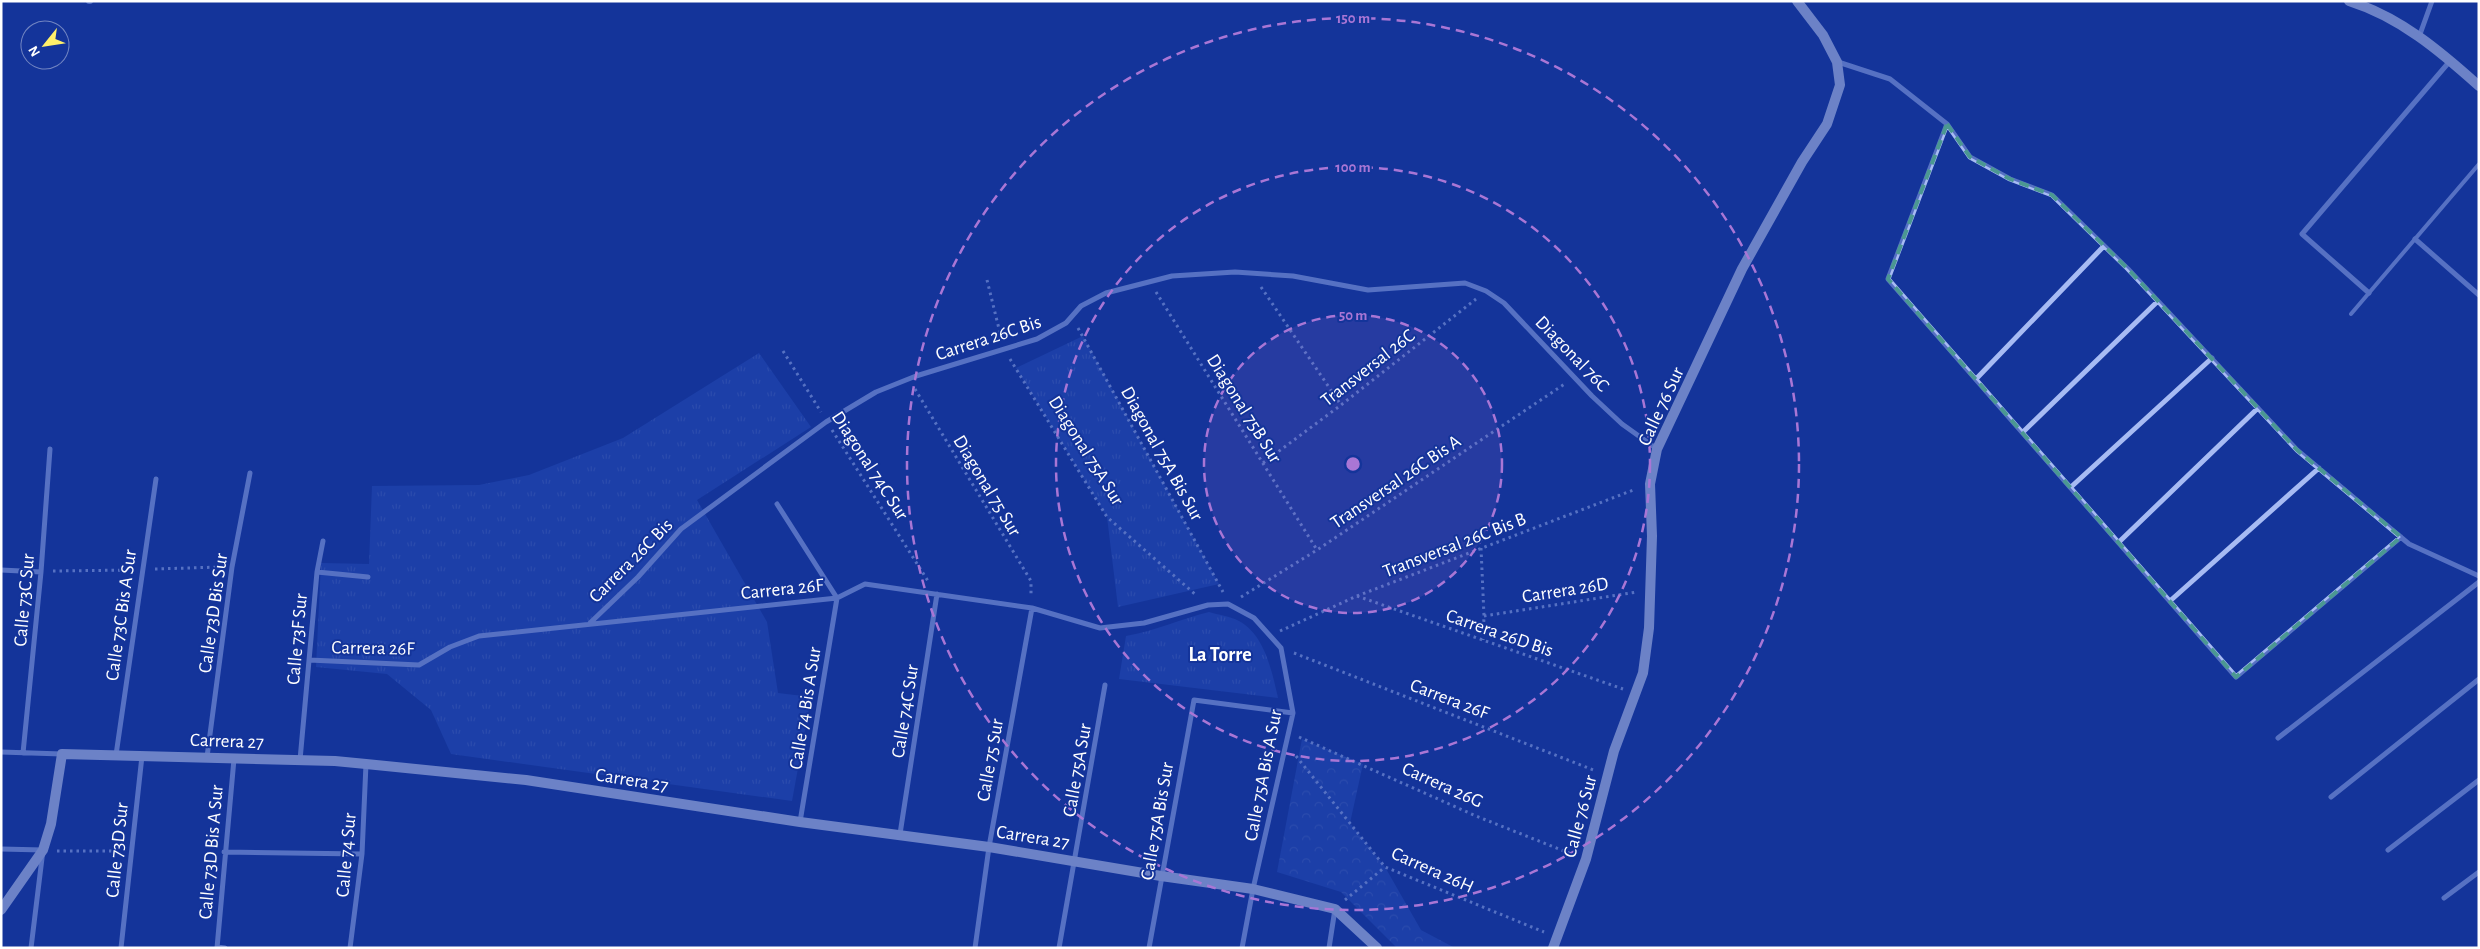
<svg xmlns="http://www.w3.org/2000/svg" width="2480" height="949" font-family="'Alegreya Sans',sans-serif">
  <style>
    .grass { fill: url(#grass-tufts) }
    .park { fill: url(#park-crowns) }
    .lines { fill: none; stroke-linecap: round; stroke-linejoin: round }
    .stream { stroke: #9ab3f6; stroke-width: 6 }
    .path { stroke: #a7bbf3; stroke-width: 3; stroke-dasharray: 2.5 4; stroke-linecap: butt }
    .lane { stroke: #a7bbf3; stroke-width: 4 }
    .street { stroke: #a7bbf3; stroke-width: 5 }
    .secondary { stroke: #d7e0fd; stroke-width: 10 }
    .marked { fill: none; stroke: #4b9892; stroke-width: 4; stroke-dasharray: 10 6; stroke-linejoin: round }
    .ring { fill: none; stroke: #a976d5; stroke-width: 2.5; stroke-dasharray: 9 6 }
    .labels { text-anchor: middle; stroke-width: 4; stroke-linejoin: round; paint-order: stroke }
    .street-label { font-size: 19px; fill: #fff; stroke: #14349a }
    .neighbourhood-label { font-size: 20px; font-weight: bold; fill: #fff; stroke: #14349a }
    .centre { fill: #a976d5; stroke: #14349a; stroke-width: 2.5 }
    .ring-label { font-size: 15px; text-anchor: middle; font-weight: bold; fill: #a976d5; stroke: #14349a; stroke-width: 4; stroke-linejoin: round; paint-order: stroke }
  </style>
  <defs>
    <pattern id="grass-tufts" width="24" height="20" patternUnits="userSpaceOnUse" patternTransform="scale(1.25)"><rect width="24" height="20" fill="#264cb8"/><path d="M3 7l-1-3M5 7V3M7 7l1-3M15 17l-1-3M17 17v-4M19 17l1-3" fill="none" stroke="#4767c3"/></pattern>
    <pattern id="park-crowns" width="20" height="18" patternUnits="userSpaceOnUse" patternTransform="scale(1.25)"><rect width="20" height="18" fill="#264cb8"/><path d="M2 6a3 3 0 1 1 6 0M12 15a3 3 0 1 1 6 0" fill="none" stroke="#4767c3"/></pattern>
  </defs>
  <rect width="100%" height="100%" fill="#14349a"/>
  <!-- grass -->
  <path class="grass" d="M1083 336 1219 584 1118 607 1107 517 1016 368Z
    M759 353 811 427 697 500 767 622 778 693 811 697 792 801 451 754 431 710 387 674 316 667 321 563 369 564 372 486 479 485 529 475 623 438Z
    M1209 612C1218 615 1230 616 1239 621 1265 635 1272 672 1278 698L1119 679 1126 636C1155 631 1181 619 1209 612Z"/>
  <!-- park -->
  <path class="park" d="M1302 739 1363 764 1350 823 1385 867 1421 930 1455 948H1397L1341 892 1277 872Z"/>
  <g class="lines">
    <!-- stream -->
    <path class="stream" d="M89 1H90"/>
    <!-- path -->
    <path class="path" d="M987 280 1001 337
      M1261 287 1341 405
      M1156 292 1317 550
      M1078 328 1223 592
      M783 351 821 412
      M1010 359 1107 517 1196 595
      M915 389 1031 581V595
      M832 430 928 581
      M1263 463 1341 405 1476 299
      M1481 548 1484 616 1483 640
      M155 569 221 567
      M53 571 131 570
      M1357 596 1623 689
      M1241 597 1317 550 1566 383
      M1484 616 1637 592
      M1280 631 1357 596 1636 489
      M1294 653 1596 771
      M1299 737 1476 816 1574 855
      M1296 756 1385 867 1544 932
      M57 851H121
      M1345 900 1385 867"/>
    <!-- lane -->
    <path class="lane" d="M2351 314 2479 164"/>
    <!-- street -->
    <path class="street" d="M2419 37 2432 1
      M1838 62 1890 79 1947 124 1970 157 2010 179 2052 195 2128 269 2297 450 2409 544 2479 576
      M1947 124 1888 279 2236 677 2401 537
      M2415 239 2479 295
      M2369 293 2302 234 2450 61
      M1977 378 2104 246
      M2023 432 2158 301
      M2071 487 2212 358
      M777 504 837 598
      M2119 542 2258 408
      M1 570 41 572
      M317 572 323 541
      M2170 601 2319 468
      M590 623 638 577 681 529 826 422 876 392 916 376 1037 339 1066 323 1081 306 1106 293 1172 276 1235 272 1293 276 1368 290 1465 283 1486 291 1504 303 1592 396 1622 424 1657 449
      M309 660 419 665 450 647 479 636 837 598 865 584 1032 608 1100 628 1144 623 1208 605 1228 604 1254 618 1281 648 1293 713 1253 889 1242 948
      M2278 738 2479 582
      M1 752 62 754
      M23 753 41 572 50 449
      M116 755 156 479
      M207 757 232 567 250 473
      M300 760 317 572 368 577
      M2331 797 2479 679
      M800 822 837 598
      M900 834 937 594
      M1 849 43 850 31 948
      M2388 850 2479 780
      M224 852 362 854
      M2444 898 2479 872
      M217 947 225 948
      M121 948 142 756
      M217 948 234 759
      M350 948 362 854 366 764
      M975 948 989 847 1032 608
      M1059 948 1105 685
      M1149 948 1194 700 1293 713
      M1329 948 1335 909"/>
    <!-- secondary -->
    <path class="secondary" d="M2349 1C2400 17 2440 51 2479 86
      M1 910 43 850 51 824 62 754 335 761 366 764 526 780 800 822 989 847 1161 876 1253 889 1335 909 1377 948
      M1553 948 1586 859 1614 751 1643 673 1649 628 1652 536 1650 484 1657 449 1742 269 1802 162 1827 124 1840 85 1837 62 1823 35 1797 1"/>
  </g>
  <!-- marked area -->
  <path d="M0 0H2480V949H0ZM1947 124 1970 157 2010 179 2052 195 2128 269 2297 450 2401 537 2236 677 1888 279Z" fill="#14349a" fill-opacity=".55" fill-rule="evenodd"/>
  <path class="marked" d="M1947 124 1970 157 2010 179 2052 195 2128 269 2297 450 2401 537 2236 677 1888 279Z"/>
  <!-- distance rings -->
  <circle cx="1353" cy="464" r="149" fill="#a976d5" fill-opacity=".12"/>
  <g class="ring">
    <circle cx="1353" cy="464" r="149"/>
    <circle cx="1353" cy="464" r="297"/>
    <circle cx="1353" cy="464" r="446"/>
  </g>
  <g class="labels">
    <!-- street labels -->
    <g class="street-label">
      <text transform="translate(988 337) rotate(-18)" y="7">Carrera 26C Bis</text>
      <text transform="translate(1573 353) rotate(46)" y="7">Diagonal 76C</text>
      <text transform="translate(1367 367) rotate(-38)" y="7">Transversal 26C</text>
      <text transform="translate(1660 406) rotate(-65)" y="7">Calle 76 Sur</text>
      <text transform="translate(1245 408) rotate(58)" y="7">Diagonal 75B Sur</text>
      <text transform="translate(1087 450) rotate(58)" y="7">Diagonal 75A Sur</text>
      <text transform="translate(1163 453) rotate(61)" y="7">Diagonal 75A Bis Sur</text>
      <text transform="translate(871 465) rotate(57)" y="7">Diagonal 74C Sur</text>
      <text transform="translate(1395 481) rotate(-34)" y="7">Transversal 26C Bis A</text>
      <text transform="translate(988 485) rotate(59)" y="7">Diagonal 75 Sur</text>
      <text transform="translate(1454 544) rotate(-21)" y="7">Transversal 26C Bis B</text>
      <text transform="translate(630 560) rotate(-45)" y="7">Carrera 26C Bis</text>
      <text transform="translate(782 588) rotate(-6)" y="7">Carrera 26F</text>
      <text transform="translate(1565 589) rotate(-9)" y="7">Carrera 26D</text>
      <text transform="translate(23 600) rotate(-85)" y="7">Calle 73C Sur</text>
      <text transform="translate(212 613) rotate(-82)" y="7">Calle 73D Bis Sur</text>
      <text transform="translate(120 615) rotate(-82)" y="7">Calle 73C Bis A Sur</text>
      <text transform="translate(1500 632) rotate(19)" y="7">Carrera 26D Bis</text>
      <text transform="translate(296 639) rotate(-85)" y="7">Calle 73F Sur</text>
      <text transform="translate(373 647) rotate(1)" y="7">Carrera 26F</text>
      <text transform="translate(1450 698) rotate(21)" y="7">Carrera 26F</text>
      <text transform="translate(804 708) rotate(-81)" y="7">Calle 74 Bis A Sur</text>
      <text transform="translate(904 711) rotate(-81)" y="7">Calle 74C Sur</text>
      <text transform="translate(227 740) rotate(2)" y="7">Carrera 27</text>
      <text transform="translate(989 760) rotate(-80)" y="7">Calle 75 Sur</text>
      <text transform="translate(1076 770) rotate(-80)" y="7">Calle 75A Sur</text>
      <text transform="translate(1262 775) rotate(-79)" y="7">Calle 75A Bis A Sur</text>
      <text transform="translate(632 779) rotate(9)" y="7">Carrera 27</text>
      <text transform="translate(1443 784) rotate(24)" y="7">Carrera 26G</text>
      <text transform="translate(1579 816) rotate(-75)" y="7">Calle 76 Sur</text>
      <text transform="translate(1156 821) rotate(-80)" y="7">Calle 75A Bis Sur</text>
      <text transform="translate(1033 836) rotate(9)" y="7">Carrera 27</text>
      <text transform="translate(116 850) rotate(-84)" y="7">Calle 73D Sur</text>
      <text transform="translate(210 852) rotate(-85)" y="7">Calle 73D Bis A Sur</text>
      <text transform="translate(345 855) rotate(-85)" y="7">Calle 74 Sur</text>
      <text transform="translate(1433 869) rotate(24)" y="7">Carrera 26H</text>
    </g>
    <!-- neighbourhood labels -->
    <g class="neighbourhood-label">
      <text x="1220" y="661">La Torre</text>
    </g>
  </g>
  <circle cx="1353" cy="464" r="8" class="centre"/>
  <g class="ring-label">
    <text x="1353" y="23">150 m</text>
    <text x="1353" y="172">100 m</text>
    <text x="1353" y="320">50 m</text>
  </g>
  <!-- border -->
  <rect width="2480" height="949" fill="none" stroke="#ffffff" stroke-width="5"/>
  <!-- north arrow -->
  <g transform="translate(45 45) rotate(240)"><circle r="24" fill="#14349a" stroke="#7285c2"/>
  <path d="M0-4L9 19L0 12L-9 19Z" fill="#fff06a"/>
  <text y="-8" font-size="14" font-weight="bold" text-anchor="middle" fill="#ffffff">N</text>
  </g>
</svg>
